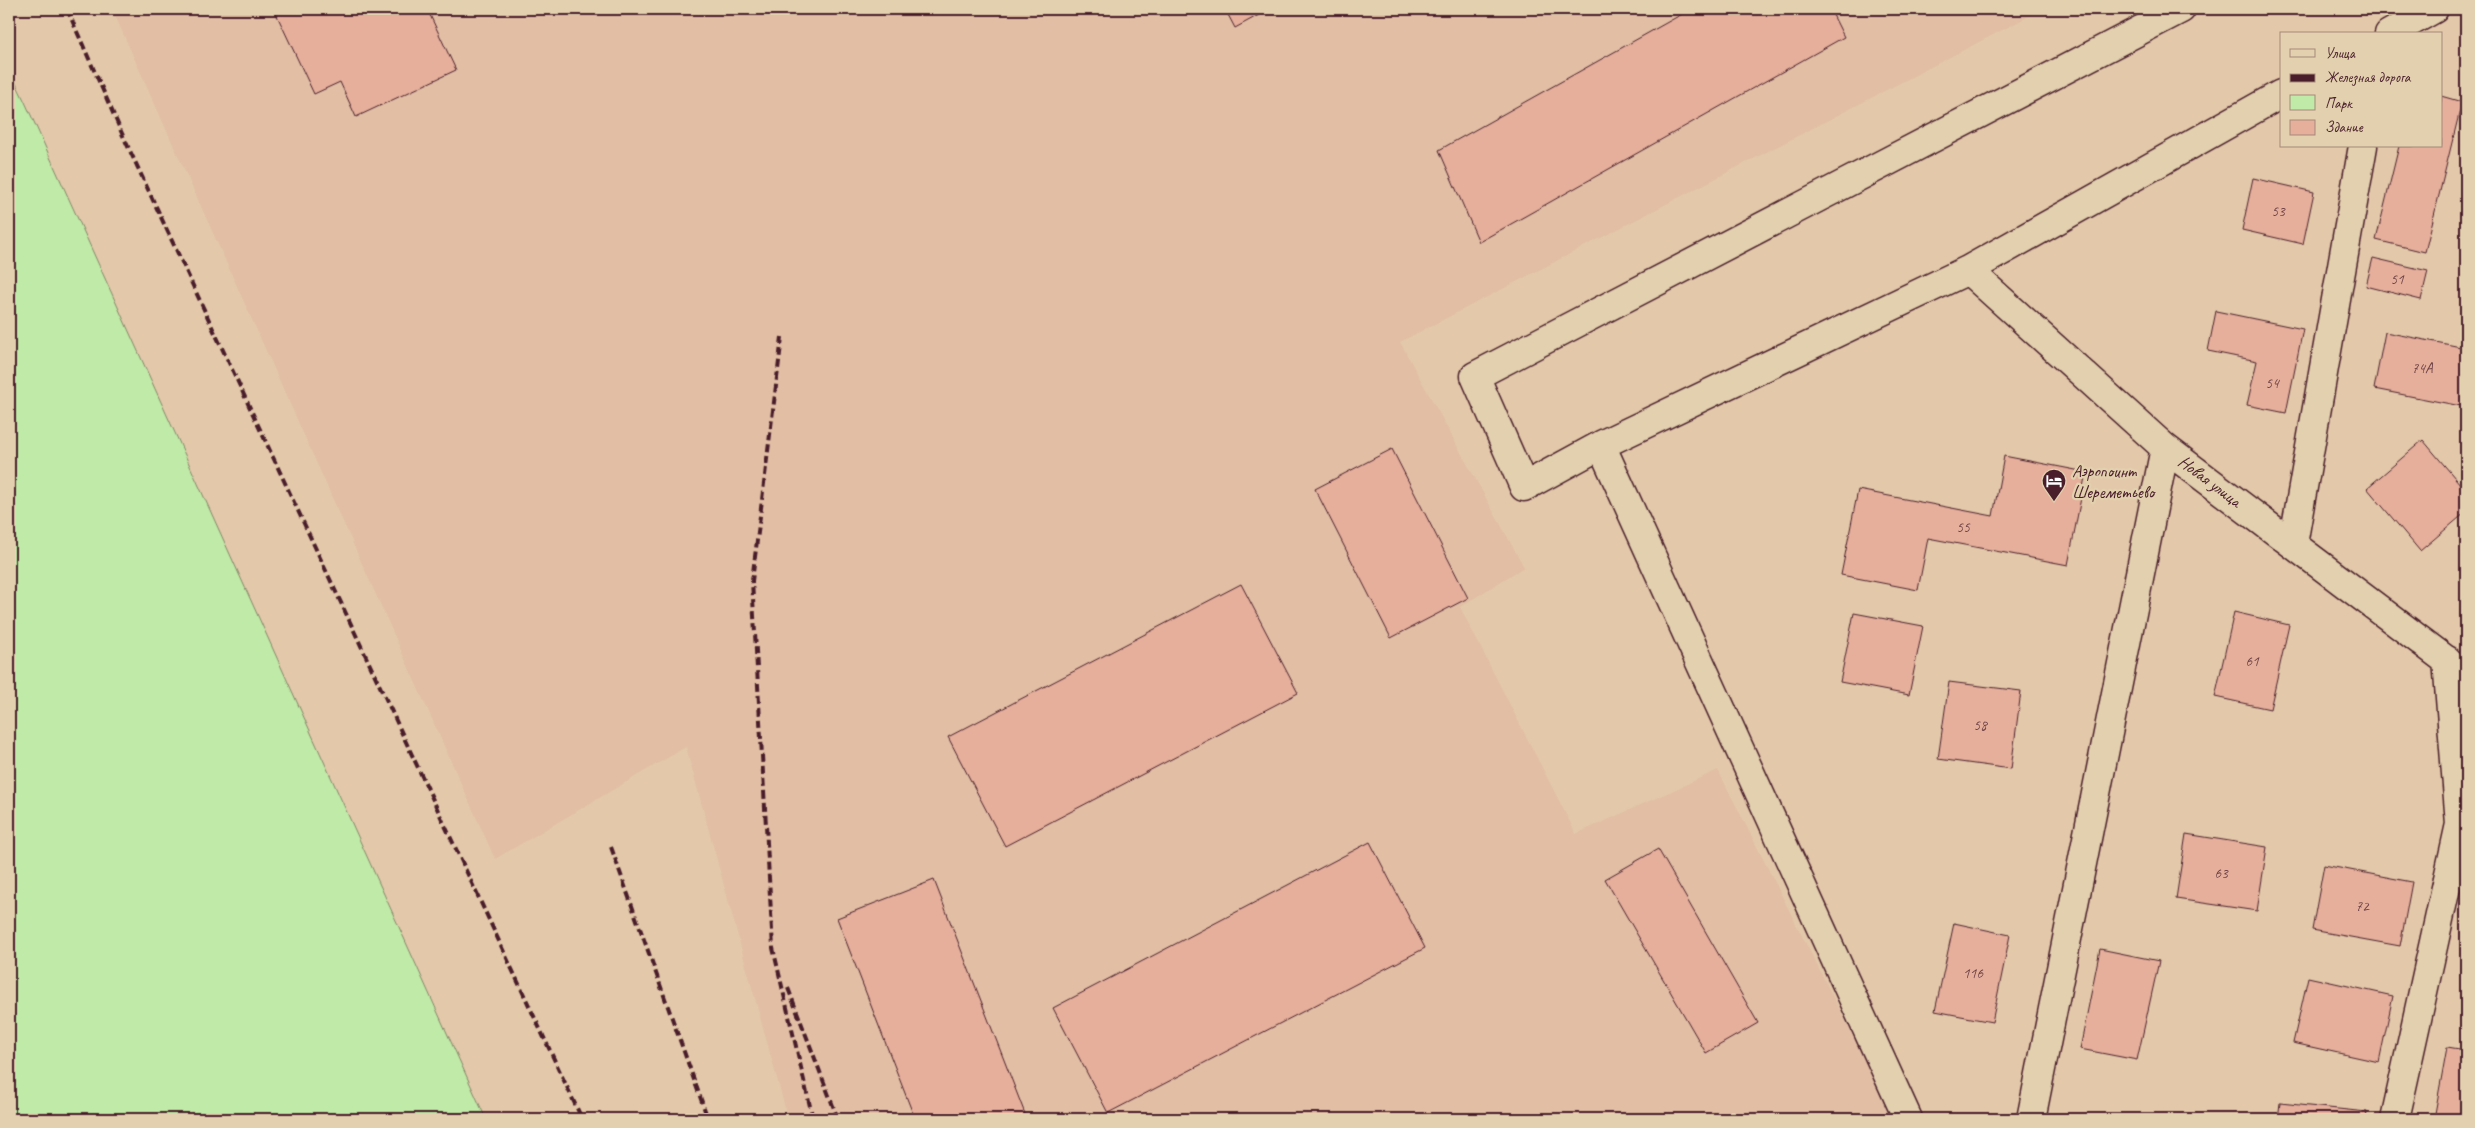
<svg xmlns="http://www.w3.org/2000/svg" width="2475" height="1128" font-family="Caveat,sans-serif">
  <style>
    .built { fill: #e1bea4 }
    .green { fill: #bfeaa7; stroke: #848469 }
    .building { fill: #e5af9b; stroke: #4a1f2b }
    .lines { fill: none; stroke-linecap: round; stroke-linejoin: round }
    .minor-casing { stroke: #4a1f2b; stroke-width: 31 }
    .minor { stroke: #e2d0ae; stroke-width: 28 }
    .rail { stroke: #4a1f2b; stroke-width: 4; stroke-dasharray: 8 4; stroke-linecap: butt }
    .labels { text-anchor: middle; stroke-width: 4.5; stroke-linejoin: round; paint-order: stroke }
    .number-label { font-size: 15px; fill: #714347 }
    .poi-label { font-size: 18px; fill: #4a1f2b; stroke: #e2d0ae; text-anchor: start }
    .street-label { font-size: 18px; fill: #4a1f2b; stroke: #e2d0ae }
  </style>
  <rect width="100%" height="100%" fill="#e3c9aa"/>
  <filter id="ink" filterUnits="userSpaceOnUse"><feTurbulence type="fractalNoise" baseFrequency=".02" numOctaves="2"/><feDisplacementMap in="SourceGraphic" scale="10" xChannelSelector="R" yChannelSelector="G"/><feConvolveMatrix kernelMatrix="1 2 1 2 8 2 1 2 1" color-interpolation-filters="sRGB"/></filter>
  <g filter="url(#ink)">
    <!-- built -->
    <path class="built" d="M112 9H2043L1400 342 1524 567 1460 607 1576 834 1718 770 1895 1119H788L686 747 495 859Z"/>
    <!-- green -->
    <path class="green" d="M9 69 25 102 486 1119H9Z"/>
    <!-- building -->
    <path class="building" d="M274 9H444L430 15 456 70 356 117 340 82 314 94Z
      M1225 9H1270L1235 28Z
      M1691 9H1830L1844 37 1479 242 1439 150Z
      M2441 96 2462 102 2425 252 2376 240 2399 146H2441Z
      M2253 178 2314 192 2303 244 2242 230Z
      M2373 258 2428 271 2421 300 2366 286Z
      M2216 311 2303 329 2286 413 2247 405 2257 361 2208 351Z
      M2385 332 2466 348V407L2374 389Z
      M2423 440 2466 491V512L2420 551 2367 488Z
      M1392 449 1468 598 1391 638 1315 489Z
      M2004 456 2086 472 2068 565 1928 538 1918 590 1841 575 1858 490 1993 516Z
      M1241 584 1298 693 1005 846 948 737Z
      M2234 612 2289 625 2270 709 2215 697Z
      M1854 613 1923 626 1909 695 1840 682Z
      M1949 682 2021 691 2011 769 1938 759Z
      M2186 834 2267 847 2257 911 2176 899Z
      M1370 842 1425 948 1108 1113 1053 1008Z
      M1658 849 1758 1023 1706 1053 1605 879Z
      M2324 865 2412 882 2400 946 2312 930Z
      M934 880 1027 1119H915L837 918Z
      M1954 923 2010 935 1992 1022 1935 1011Z
      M2100 949 2159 961 2137 1060 2080 1049Z
      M2308 977 2393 996 2379 1062 2293 1043Z
      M2447 1047 2466 1050V1119H2434Z
      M2280 1103 2367 1112 2366 1119H2278Z"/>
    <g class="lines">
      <defs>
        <path id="minor" d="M2389 34 2434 9
          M1968 270 2165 448 2466 675
          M1601 445 1968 270 2281 94
          M2293 544 2363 146
          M1908 1119 1601 445 1524 487 1475 376 2181 9
          M2031 1119 2165 448
          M2395 1119 2460 824 2447 660"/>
      </defs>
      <!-- minor casing -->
      <use href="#minor" class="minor-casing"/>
      <!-- minor -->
      <use href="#minor" class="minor"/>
      <!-- rail -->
      <path class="rail" d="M67 9 124 138 582 1119
        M782 337 752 581 773 948 813 1119
        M611 847 708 1119
        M788 988 838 1119"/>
    </g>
  </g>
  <!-- icons -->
  <defs>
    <symbol id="hotel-pin" viewBox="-11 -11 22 30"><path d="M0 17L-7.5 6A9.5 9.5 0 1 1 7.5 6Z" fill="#4a1f2b" stroke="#e2d0ae"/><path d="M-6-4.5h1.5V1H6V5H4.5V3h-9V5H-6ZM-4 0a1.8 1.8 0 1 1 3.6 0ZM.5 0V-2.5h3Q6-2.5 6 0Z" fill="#fff"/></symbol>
  </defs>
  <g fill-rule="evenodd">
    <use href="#hotel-pin" x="2040" y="467" width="28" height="38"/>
  </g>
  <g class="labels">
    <!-- number labels -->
    <g class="number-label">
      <text x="2278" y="216">53</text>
      <text x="2397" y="284">51</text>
      <text x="2422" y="373">74А</text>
      <text x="2272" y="388">54</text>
      <text x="1963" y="532">55</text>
      <text x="2252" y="666">61</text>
      <text x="1980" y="730">58</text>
      <text x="2221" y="878">63</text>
      <text x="2362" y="911">72</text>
      <text x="1973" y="978">116</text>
    </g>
    <!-- poi labels -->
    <g class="poi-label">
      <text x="2072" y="477">Аэропоинт<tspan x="2072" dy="21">Шереметьево</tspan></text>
    </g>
    <!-- street labels -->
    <g class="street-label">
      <text transform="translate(2210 481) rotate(37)" y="6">Новая улица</text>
    </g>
  </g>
  <!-- margin -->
  <rect width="2475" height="1128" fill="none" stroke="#e2d0ae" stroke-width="30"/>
  <rect x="15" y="15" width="2445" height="1098" fill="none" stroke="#4a1f2b" stroke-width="2" filter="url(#ink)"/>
  <!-- legend -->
  <rect x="2280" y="32" width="162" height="115" fill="#e2d0ae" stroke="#a5897a"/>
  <rect x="2290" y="49" width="25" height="8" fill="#e2d0ae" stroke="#a5897a"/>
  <text x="2325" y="58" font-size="15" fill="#4a1f2b">Улица</text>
  <rect x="2290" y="74" width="25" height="8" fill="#4a1f2b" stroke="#a5897a"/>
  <text x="2325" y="82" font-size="15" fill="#4a1f2b">Железная дорога</text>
  <rect x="2290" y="95" width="25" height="15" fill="#bfeaa7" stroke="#a5897a"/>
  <text x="2325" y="108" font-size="15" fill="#4a1f2b">Парк</text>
  <rect x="2290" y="120" width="25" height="15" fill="#e5af9b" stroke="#a5897a"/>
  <text x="2325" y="132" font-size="15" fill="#4a1f2b">Здание</text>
</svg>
